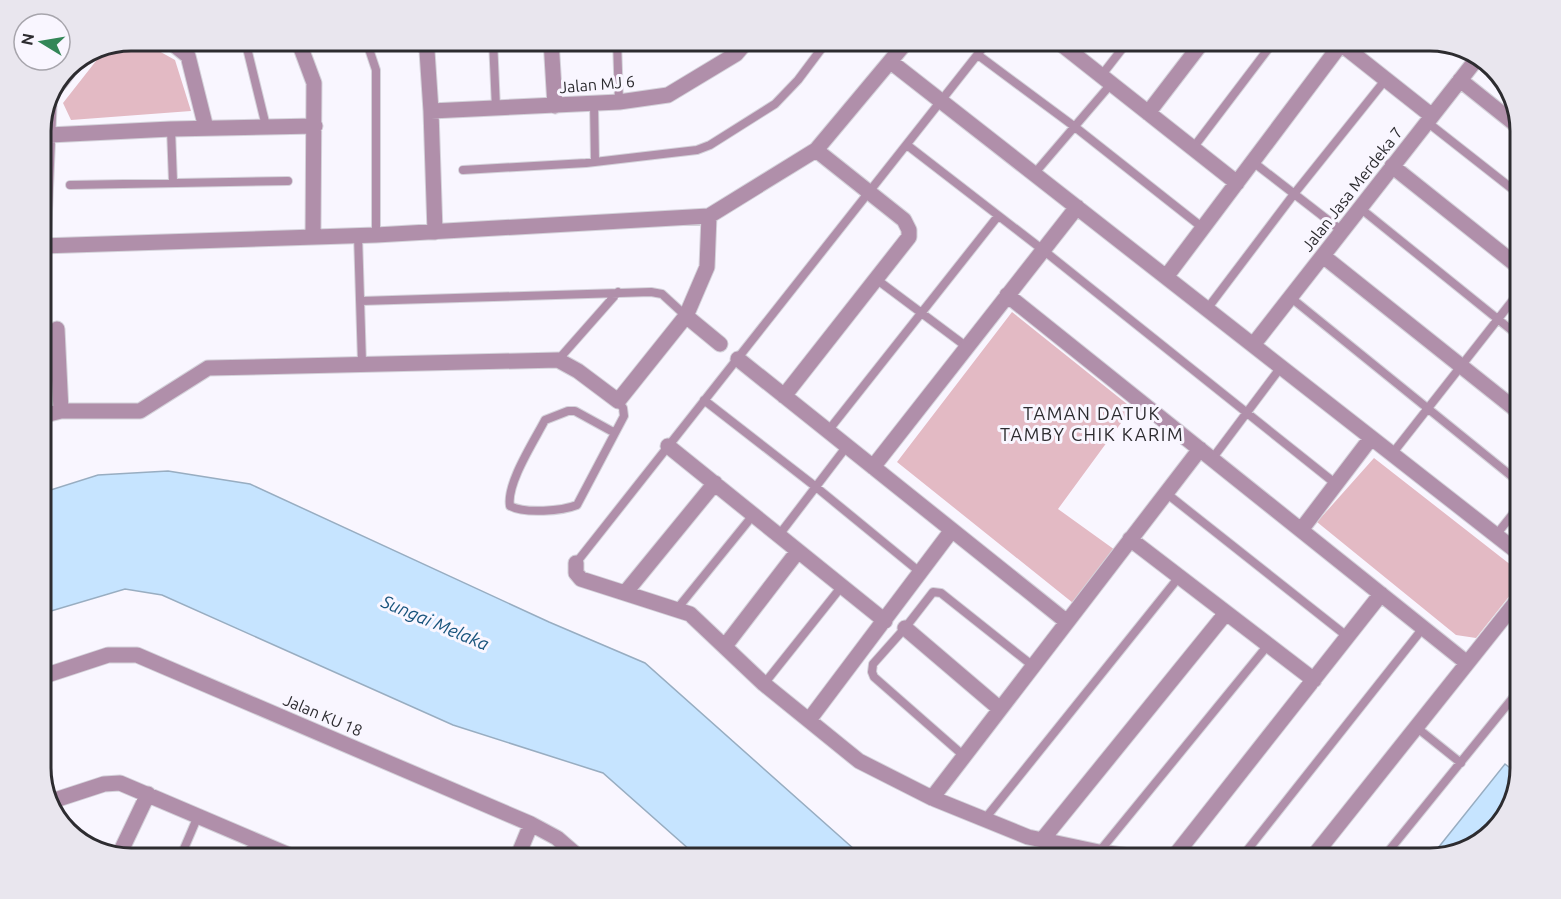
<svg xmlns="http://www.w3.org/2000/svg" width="1561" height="899" font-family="Ubuntu,sans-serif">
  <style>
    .green { fill: #e3bac4 }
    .water { fill: #c6e4ff; stroke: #98adc1; stroke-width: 1.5 }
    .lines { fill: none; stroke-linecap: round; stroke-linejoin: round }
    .service-casing { stroke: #d4d2da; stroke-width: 10 }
    .minor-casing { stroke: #d4d2da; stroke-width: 17 }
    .service { stroke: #b08faa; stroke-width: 8 }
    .minor { stroke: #b08faa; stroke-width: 15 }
    .labels { text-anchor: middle; stroke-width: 6; stroke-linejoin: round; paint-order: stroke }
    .street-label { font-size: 16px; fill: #2d2c30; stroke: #f9f6ff }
    .neighbourhood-label { font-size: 18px; letter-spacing: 1.5px; fill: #2d2c30; stroke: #f9f6ff }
    .water-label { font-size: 18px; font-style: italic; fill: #18537c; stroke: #f9f6ff }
    .rim { fill: none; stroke: #2d2c30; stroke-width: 3 }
  </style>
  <rect width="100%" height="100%" fill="#f9f6ff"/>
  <!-- green -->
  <path class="green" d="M131 40 141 41 175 60 191 111 71 120 63 103 103 52Z
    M1012 312 1132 408 1058 509 1115 550 1073 603 897 462Z
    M1374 458 1516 569 1519 584 1476 638 1456 635 1317 522Z"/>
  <!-- water -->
  <path class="water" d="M168 471 250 484 549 622 645 663 864 858H699L603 773 453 725 162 595 125 589 41 614V493L98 475Z
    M1505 764 1519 775 1509 813 1476 846 1430 858Z"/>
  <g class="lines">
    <defs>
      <path id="service" d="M245 40 266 126
        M366 40 376 70V235
        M493 40 496 108
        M617 40 619 102
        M978 55 1075 127 1203 228
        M1101 76 1129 40
        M594 103 595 162
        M1427 122 1520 195
        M171 129 173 182
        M907 145 1043 250 1336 484
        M1193 148 1275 40
        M1253 162 1342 231
        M463 170 586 163 697 150 710 145 775 104 798 80 828 40
        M1034 174 1111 84
        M70 185 288 181
        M1360 208 1520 337
        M358 235 362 363
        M876 279 967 347
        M1290 297 1520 483
        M361 301 651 292 662 294 686 316
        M1207 309 1294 194 1386 79
        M558 360 618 292
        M704 400 816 487 921 573
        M828 431 998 216
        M615 433 575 411H568L545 420C534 441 506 484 510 506 525 514 562 511 577 505L624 416 623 408 618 401
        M1392 454 1520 291
        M1212 459 1281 367
        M1166 493 1348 637
        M779 535 847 446
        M1496 535 1520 505
        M576 563 989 40
        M677 609 754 514
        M764 684 842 586
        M1416 727 1461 763
        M964 756 874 677 872 672 873 664 905 628 933 592 941 593 1033 666
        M984 820 1179 577
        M1099 852 1268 645
        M180 858 198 816
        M1241 858 1423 628
        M1383 858 1520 689"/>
      <path id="minor" d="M168 40 188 56 206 128
        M298 40 314 83 313 237
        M422 40 427 51 431 111 435 232
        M551 40 555 106
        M1056 40 1237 183
        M1341 44 1432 116
        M891 62 1520 554
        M1460 80 1520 128
        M59 84 74 64
        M431 111 619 102 668 95 736 54 748 40
        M1148 113 1204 40
        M49 135 171 129 315 126
        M1392 166 1520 268
        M41 246 376 235 709 216 816 150 908 40
        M43 246 49 106
        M1323 256 1520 413
        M1166 277 1344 40
        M1007 295 1467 663
        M686 316 720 344
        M57 329 61 411
        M1253 345 1479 56
        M738 359 1067 622
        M784 396 909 237V230L904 220 816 150
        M41 416 61 411H140L208 368 558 360 578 371 618 401 686 316 707 267 709 216
        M668 446 885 621
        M873 467 1077 207
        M1301 530 1371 438
        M1130 539 1314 680
        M576 563V573L581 579 690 614 764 684 859 761 932 798 1028 837 1099 852 1145 858
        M625 593 715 483
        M905 628 1000 709
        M725 646 798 551
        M41 677 108 655H137L531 824 557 838 580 858
        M809 720 952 530
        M932 798 1200 449
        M49 802 104 784 120 783 296 858
        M1042 840 1226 613
        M119 855 148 794
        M250 858 257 842
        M517 858 531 824
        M1173 858 1381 594
        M1312 858 1520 597"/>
    </defs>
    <!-- service casing -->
    <use href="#service" class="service-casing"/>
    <!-- minor casing -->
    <use href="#minor" class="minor-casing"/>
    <!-- service -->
    <use href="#service" class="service"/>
    <!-- minor -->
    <use href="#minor" class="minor"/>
  </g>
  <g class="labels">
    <!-- street labels -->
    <g class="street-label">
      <text transform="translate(597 84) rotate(-5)" y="6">Jalan MJ 6</text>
      <text transform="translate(1352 189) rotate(-52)" y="6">Jalan Jasa Merdeka 7</text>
      <text transform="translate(323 715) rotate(23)" y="6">Jalan KU 18</text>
    </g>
    <!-- neighbourhood labels -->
    <g class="neighbourhood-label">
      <text x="1092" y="420">TAMAN DATUK<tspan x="1092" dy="21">TAMBY CHIK KARIM</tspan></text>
    </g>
    <!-- water labels -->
    <g class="water-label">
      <text transform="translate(435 623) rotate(23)" y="6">Sungai Melaka</text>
    </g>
  </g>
  <!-- crop -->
  <path d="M0 0H1561V899H0ZM131 51H1430A80 80 0 0 1 1510 131V768A80 80 0 0 1 1430 848H131A80 80 0 0 1 51 768V131A80 80 0 0 1 131 51Z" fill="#e9e6ee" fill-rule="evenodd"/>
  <path class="rim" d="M131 51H1430A80 80 0 0 1 1510 131V768A80 80 0 0 1 1430 848H131A80 80 0 0 1 51 768V131A80 80 0 0 1 131 51Z"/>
  <!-- north arrow -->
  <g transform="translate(42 42) rotate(281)"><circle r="28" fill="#f9f6ff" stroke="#a7a5ac" stroke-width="1.5"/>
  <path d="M0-4.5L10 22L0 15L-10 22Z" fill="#338657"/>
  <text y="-9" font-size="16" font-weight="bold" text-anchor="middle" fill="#2d2c30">N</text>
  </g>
</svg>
